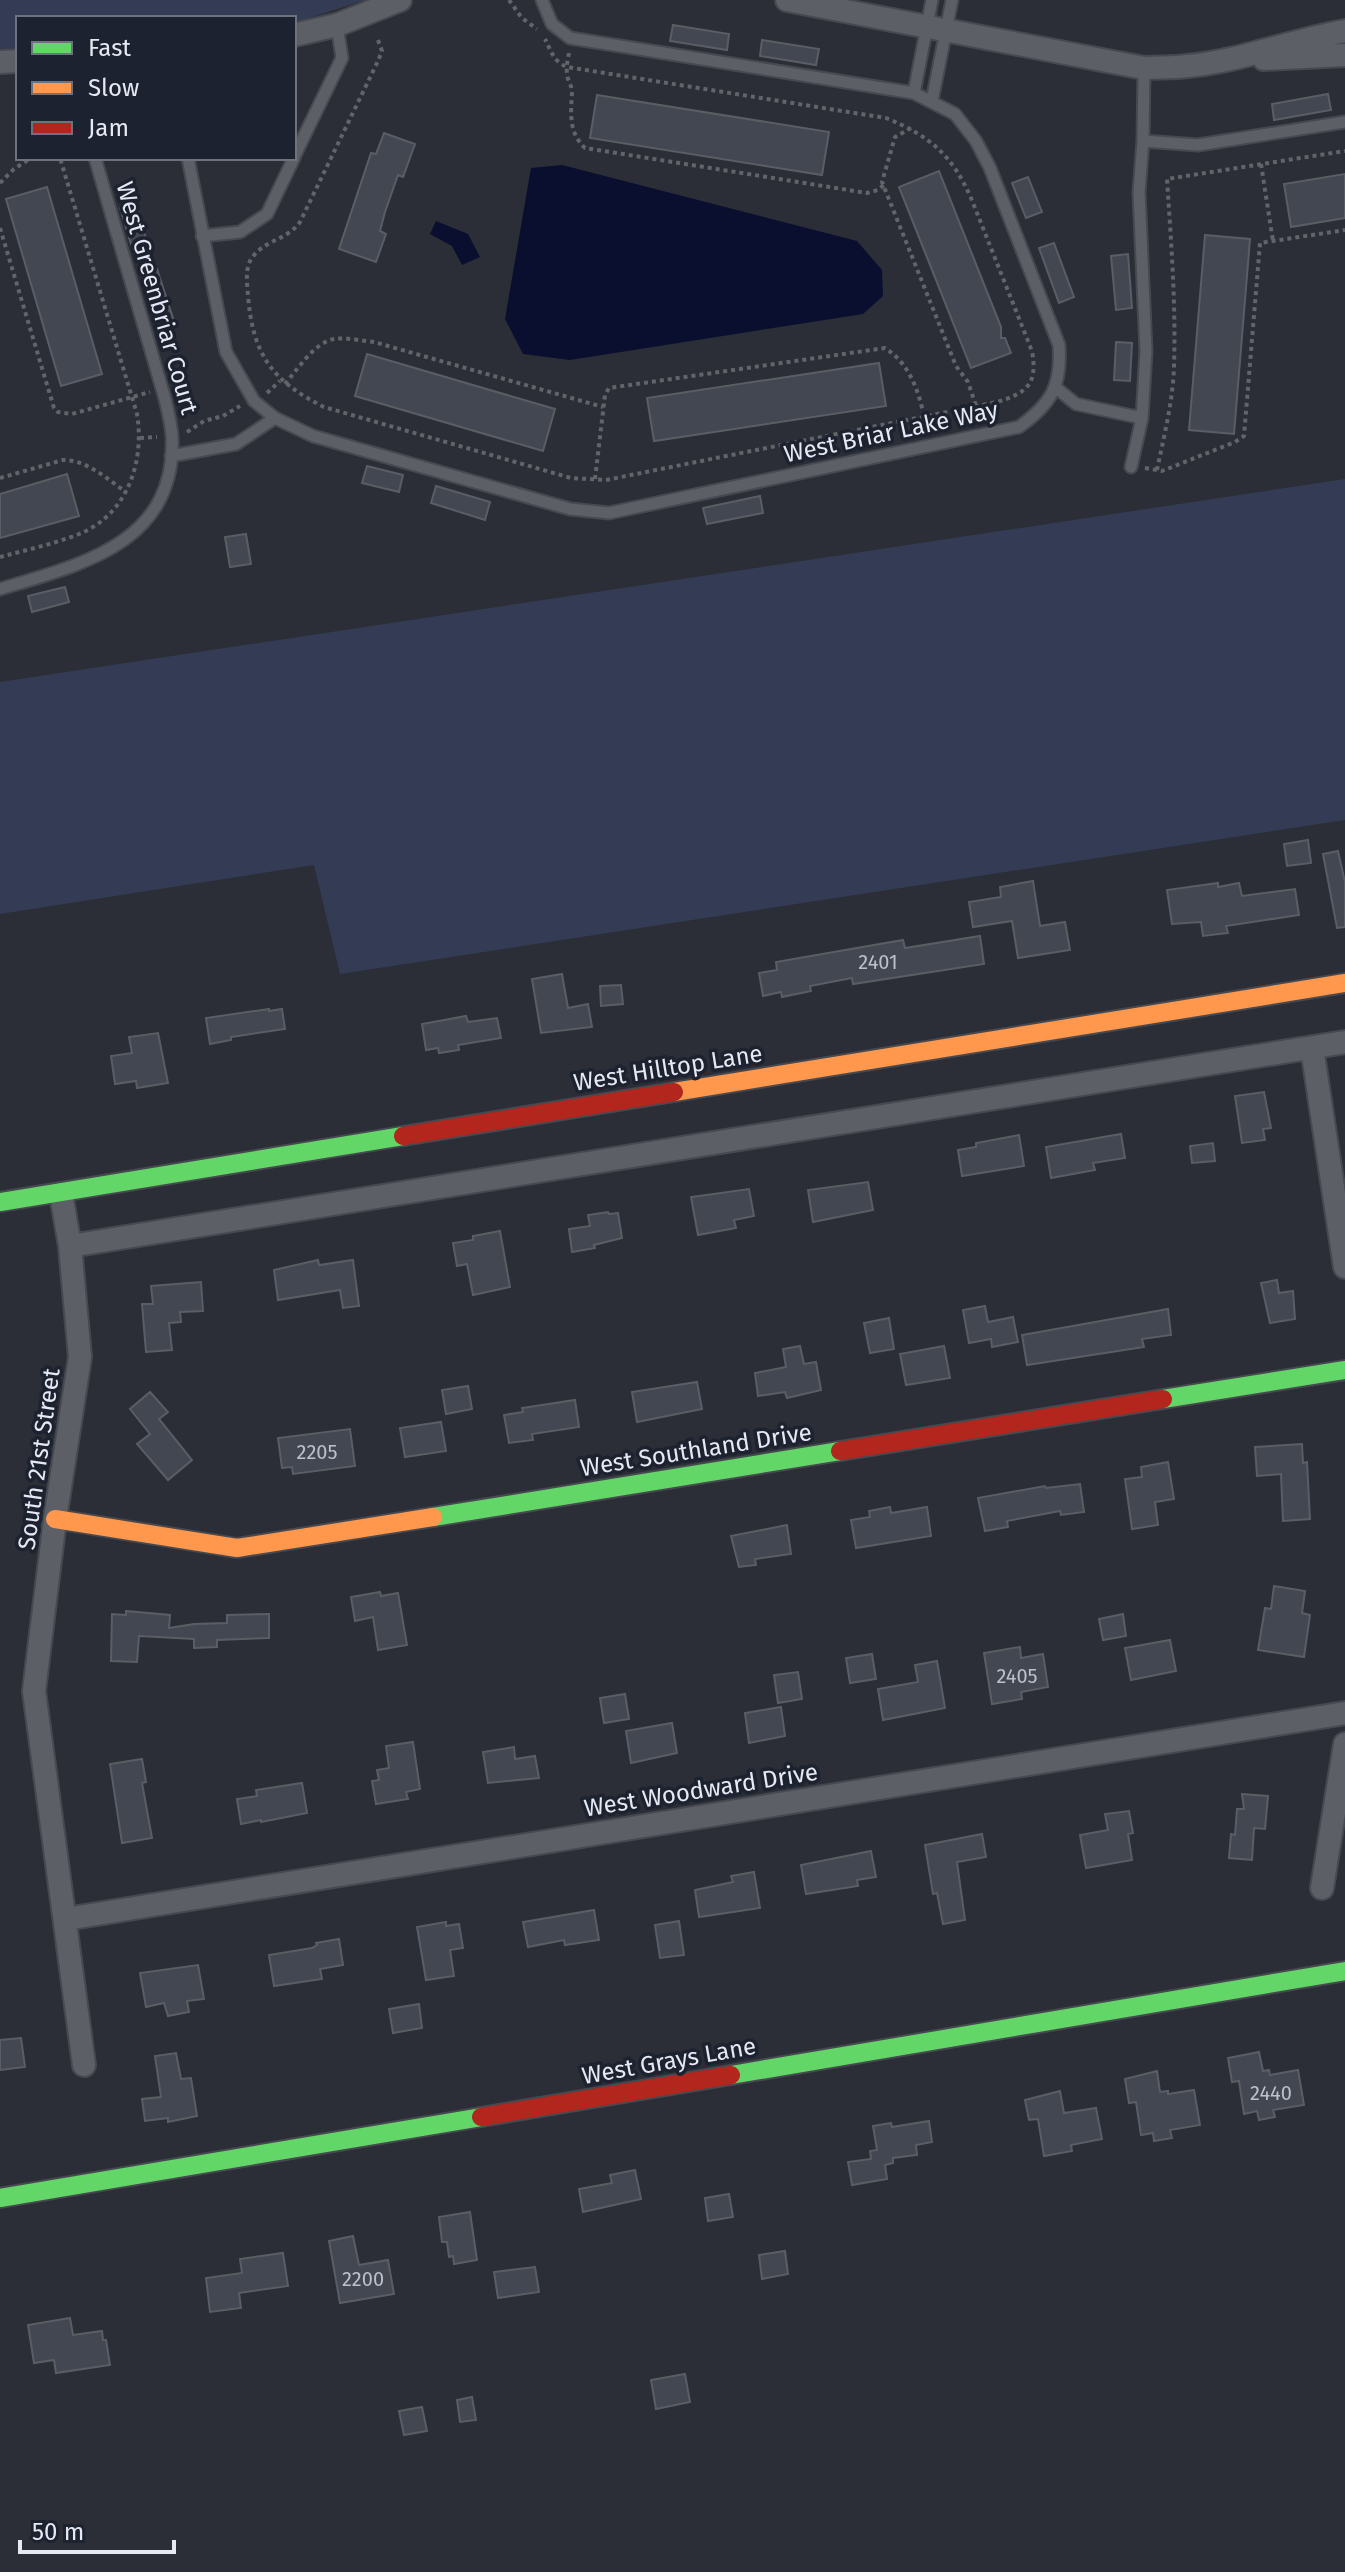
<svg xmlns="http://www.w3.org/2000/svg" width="1345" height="2572" font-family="'Fira Sans',sans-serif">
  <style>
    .green { fill: #343c55 }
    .water { fill: #0a0f2f }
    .building { fill: #434752; stroke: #5b5d64; stroke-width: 2 }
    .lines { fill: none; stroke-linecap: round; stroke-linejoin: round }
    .lane-casing { stroke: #474950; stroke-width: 15 }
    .street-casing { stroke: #474950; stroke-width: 26 }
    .fast-casing { stroke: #474950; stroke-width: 22 }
    .slow-casing { stroke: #474950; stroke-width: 22 }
    .jam-casing { stroke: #474950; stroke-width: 22 }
    .path { stroke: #626469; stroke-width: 4; stroke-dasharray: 4 4; stroke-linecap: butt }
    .lane { stroke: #5c5f66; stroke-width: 11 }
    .street { stroke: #5c5f66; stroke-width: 22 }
    .fast { stroke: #63d668; stroke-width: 18 }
    .slow { stroke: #ff974d; stroke-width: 18 }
    .jam { stroke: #b3261e; stroke-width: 18 }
    .labels { text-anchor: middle; stroke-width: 7; stroke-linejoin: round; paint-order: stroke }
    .number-label { font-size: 20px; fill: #bdc0cb }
    .street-label { font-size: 24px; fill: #e6e9f3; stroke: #1d2230 }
  </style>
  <rect width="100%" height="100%" fill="#2b2e36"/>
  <!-- green -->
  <path class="green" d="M0 0H365L294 23V18H18V48L0 49Z
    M1345 479V820L340 974 314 865 0 914V682Z"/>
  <!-- water -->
  <path class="water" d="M562 165 857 241 882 270 883 296 863 314 570 360 523 354 505 319 531 168Z
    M436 221 468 234 480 257 462 265 452 246 430 234Z"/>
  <!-- building -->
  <path class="building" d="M673 25 729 34 727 50 670 41Z
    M762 40 819 49 816 65 760 56Z
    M1328 94 1331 110 1274 120 1272 104Z
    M597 95 829 132 822 175 590 138Z
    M384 133 415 144 403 177 398 175 385 212 380 231 386 234 376 262 339 249 371 153 376 154Z
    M939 171 1001 327V338H1005L1011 353 971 368 899 187Z
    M1345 174V218L1291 227 1284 184Z
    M1028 177 1042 212 1026 218 1012 183Z
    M47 187 102 374 61 386 6 199Z
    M136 203 146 239 131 244 120 208Z
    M1205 235 1250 239 1234 434 1189 430Z
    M1054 243 1074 297 1059 303 1039 248Z
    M1128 254 1132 308 1116 310 1111 256Z
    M157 269 175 324 160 329 142 274Z
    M1116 342 1132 343 1130 381 1114 380Z
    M367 354 555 409 543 451 355 396Z
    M879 363 886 406 654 441 647 398Z
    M367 466 403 475 399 492 362 483Z
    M67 474 79 516 0 538V494Z
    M436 486 490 502 485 520 431 503Z
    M760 496 763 513 707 524 703 508Z
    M246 534 251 564 230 567 225 537Z
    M65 587 69 602 32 612 28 596Z
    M1308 840 1311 863 1287 866 1284 844Z
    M1338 851 1345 882V927L1337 928 1323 854Z
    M1033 881 1040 926 1065 922 1070 950 1018 958 1012 921 973 927 969 902 1001 897 1000 887Z
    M1218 883V887L1239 883 1242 896 1295 889 1299 915 1226 926 1228 933 1203 936 1201 922 1172 924 1167 890Z
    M980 936 984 964 853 984 852 978 810 986 811 991 782 997 781 992 763 996 759 973 777 970 776 962 903 940 905 948Z
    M562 974 568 1008 588 1004 592 1027 541 1033 532 979Z
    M621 985 623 1004 601 1006 600 986Z
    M269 1009V1011L282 1009 285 1029 231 1037V1040L210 1044 206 1018Z
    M466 1016 468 1022 497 1018 501 1038 458 1045 459 1050 439 1053 438 1048 426 1050 422 1024Z
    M158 1033 168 1083 137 1088 136 1081 115 1084 111 1056 132 1053 129 1037Z
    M1264 1092 1271 1128 1263 1129 1265 1140 1242 1143 1235 1096Z
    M1121 1134 1125 1158 1093 1163 1095 1170 1051 1178 1046 1147Z
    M1019 1135 1024 1166 962 1176 958 1150 976 1147V1143Z
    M1213 1143 1215 1161 1192 1163 1190 1146Z
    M868 1182 873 1210 813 1222 808 1190Z
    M749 1189 754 1216 734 1220 736 1228 698 1235 691 1197Z
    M608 1212 609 1214 618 1213 622 1238 594 1245 595 1248 572 1252 569 1229 590 1226 588 1215Z
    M500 1231 510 1287 473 1295 467 1264 457 1266 453 1243 473 1240V1236Z
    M318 1260 319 1265 353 1260 359 1306 343 1308 340 1290 278 1300 274 1270Z
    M1277 1280 1279 1293 1293 1291 1295 1319 1270 1323 1261 1283Z
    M201 1282 203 1311 180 1312 181 1322 169 1323 172 1350 146 1352 142 1304H153L151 1286Z
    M985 1306 988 1322 1013 1317 1018 1342 992 1347 991 1339 969 1343 963 1310Z
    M1168 1309 1171 1335 1142 1339 1144 1347 1027 1365 1022 1335Z
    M889 1318 894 1349 870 1353 864 1323Z
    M800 1346 804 1364 816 1362 821 1390 787 1398 785 1392 758 1396 755 1373 786 1367 783 1349Z
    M944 1346 950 1378 906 1385 900 1354Z
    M697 1382 702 1409 637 1422 632 1392Z
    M468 1386 472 1409 446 1414 442 1390Z
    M150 1392 168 1412 159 1419 192 1460 168 1480 137 1444 150 1434 130 1409Z
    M575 1400 579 1427 532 1434 533 1440 509 1443 504 1415 523 1412 522 1408Z
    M441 1422 446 1451 405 1457 400 1428Z
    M350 1429 355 1466 293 1474 292 1467 282 1468 278 1438Z
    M1302 1444 1303 1463 1307 1462 1310 1519 1283 1521 1281 1474 1257 1476 1255 1447Z
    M1168 1462 1174 1499 1155 1502 1158 1525 1132 1529 1125 1479 1142 1477 1141 1467Z
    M1080 1484 1084 1512 1061 1515 1060 1511 1007 1521 1008 1527 985 1531 978 1498 1045 1486 1046 1488Z
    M890 1507 891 1513 927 1507 931 1536 856 1548 851 1520 870 1517 869 1511Z
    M787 1525 791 1554 755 1559 756 1565 739 1567 731 1536Z
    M1274 1586 1305 1591 1302 1613 1310 1615 1304 1657 1258 1650 1265 1608 1271 1609Z
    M380 1592 381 1596 398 1593 407 1645 378 1650 373 1617 355 1621 351 1597Z
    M126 1611 170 1615 169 1628 194 1624 227 1623V1615L269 1614V1638L217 1640V1647L194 1648V1639L139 1636 137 1662 111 1661 112 1614 126 1615Z
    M1123 1614 1126 1636 1103 1640 1099 1619Z
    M1170 1640 1176 1671 1131 1680 1125 1648Z
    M1020 1647 1021 1658 1043 1654 1048 1687 1021 1692 1022 1699 992 1704 984 1653Z
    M872 1654 876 1679 850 1683 846 1658Z
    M937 1661 945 1708 883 1720 878 1689 918 1682 915 1665Z
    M798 1672 802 1699 778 1703 774 1675Z
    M625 1694 629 1719 604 1723 600 1698Z
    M781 1707 785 1736 749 1743 745 1713Z
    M672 1723 677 1753 631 1763 626 1731Z
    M413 1742 420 1789 406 1792 408 1799 376 1804 372 1781 379 1780 377 1770 389 1768 386 1746Z
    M514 1747 515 1759 535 1756 539 1778 488 1783 483 1752Z
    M142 1759 146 1782 142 1783 152 1838 122 1843 110 1764Z
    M302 1783 307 1813 261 1822V1820L241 1824 237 1799 257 1796 256 1790Z
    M1242 1794 1268 1796 1265 1829 1254 1828 1252 1860 1229 1858 1231 1834 1235 1835 1237 1809H1244Z
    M1129 1811 1133 1833 1128 1834 1132 1860 1086 1868 1080 1835 1108 1830 1105 1814Z
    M982 1834 986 1857 957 1862 965 1920 943 1924 937 1893 933 1894 925 1845Z
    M871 1851 876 1877 857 1880 858 1886 806 1894 801 1865Z
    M754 1872 760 1908 699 1917 695 1890 733 1882 731 1876Z
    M594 1910 599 1940 565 1945 564 1940 528 1947 523 1922Z
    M679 1921 684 1955 660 1958 655 1925Z
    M446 1922V1926L459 1924 463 1948 450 1950 454 1976 426 1980 417 1927Z
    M339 1939 343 1965 320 1969 322 1979 274 1986 269 1955 312 1948 317 1945 316 1943Z
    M198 1965 204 1999 187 2001 189 2012 168 2016 164 2003 146 2007 140 1973Z
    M419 2004 422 2028 393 2033 389 2009Z
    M21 2038 25 2067 0 2070V2040Z
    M1259 2052 1263 2071 1269 2070 1270 2075 1298 2070 1304 2105 1273 2110 1275 2117 1259 2120 1257 2111 1244 2114 1239 2081 1232 2082 1228 2058Z
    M176 2053 181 2079 191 2078 197 2116 168 2122V2118L145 2121 142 2099 161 2097 155 2056Z
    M1157 2071 1160 2092 1168 2091V2094L1194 2090 1200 2125 1170 2130 1172 2138 1154 2141 1153 2133 1141 2135 1136 2102 1129 2103 1125 2079Z
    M1060 2091 1064 2113 1096 2108 1102 2139 1071 2145 1072 2151 1044 2156 1038 2119 1029 2120 1025 2100Z
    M929 2121 932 2142 916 2145 917 2155 893 2158V2163L885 2165 887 2179 852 2185 848 2162 871 2159 870 2151 877 2150 873 2126 891 2123 892 2127Z
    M635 2170 641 2199 583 2212 579 2189 612 2183 610 2175Z
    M729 2194 733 2217 708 2221 705 2198Z
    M470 2212 477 2260 454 2264 453 2256 449 2257 447 2242H442L439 2217Z
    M353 2236 359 2265 388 2260 394 2294 340 2303 329 2241Z
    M785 2251 788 2274 762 2279 759 2255Z
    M283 2253 288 2286 239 2293 241 2308 210 2312 206 2278 242 2273 240 2259Z
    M535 2267 539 2292 498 2298 494 2272Z
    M70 2318 73 2335 102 2331 103 2340H106L110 2365 56 2373 54 2360 34 2363 28 2325Z
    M685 2374 690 2402 656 2409 651 2380Z
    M472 2397 476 2420 460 2422 457 2400Z
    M422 2407 427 2431 404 2435 399 2411Z"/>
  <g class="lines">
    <defs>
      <path id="lane" d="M914 93 932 0
        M932 101 952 0
        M1143 141 1198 145 1345 122
        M294 157 342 58 337 25
        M188 158 226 352 254 401 275 418 313 436 570 509 609 513 1019 427C1051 404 1062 386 1059 345L990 168 976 141 955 114 914 93 570 38 552 24 542 0
        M202 236 240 232 267 214 294 158
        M1055 387 1076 404 1142 418
        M171 456 236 444 275 418
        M1131 467 1142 418 1146 351 1139 192 1143 141 1144 68
        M0 589C83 564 177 543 172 436 171 424 168 411 165 399L95 158"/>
      <path id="street" d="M787 0 1144 68C1159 67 1173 68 1188 66 1241 61 1292 40 1345 31
        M294 35 337 25 400 0
        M1264 59 1345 55
        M0 62 18 61
        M1312 1048 1345 1267
        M61 1194 70 1246 80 1357 55 1519 34 1691 84 2065
        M70 1246 1345 1042
        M1322 1888 1345 1744
        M66 1919 1345 1713"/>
      <path id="fast" d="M0 1202 403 1136
        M1163 1399 1345 1370
        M433 1517 840 1451
        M731 2075 1345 1971
        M0 2198 481 2117"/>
      <path id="slow" d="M674 1092 1345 983
        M55 1519 237 1548 433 1517"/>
      <path id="jam" d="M403 1136 674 1092
        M840 1451 1163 1399
        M481 2117 731 2075"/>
    </defs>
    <!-- lane casing -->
    <use href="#lane" class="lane-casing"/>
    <!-- street casing -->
    <use href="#street" class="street-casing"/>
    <!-- fast casing -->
    <use href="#fast" class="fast-casing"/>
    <!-- slow casing -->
    <use href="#slow" class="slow-casing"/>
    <!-- jam casing -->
    <use href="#jam" class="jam-casing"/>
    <!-- path -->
    <path class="path" d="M509 0 522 18 537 29
      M378 40 382 51 378 61 300 222C288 239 269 239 255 254 244 265 247 281 248 296 253 355 272 381 324 407L571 478 606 480 997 402C1027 393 1038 384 1032 351L971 198C952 155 930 136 886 118L567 67C554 62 551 51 545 39
      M569 53C568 59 566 66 567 73 567 80 572 85 572 92 571 113 568 132 585 148L867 193 878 190 884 185
      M911 128 895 137 882 182 956 366 968 382 976 406
      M1261 164 1273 241
      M0 183 14 169 31 158
      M0 228 54 408 58 412 72 414 150 392
      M285 384C297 370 315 342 334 339 347 337 362 341 374 342L603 407
      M267 393 280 381
      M187 432 204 421 223 416 240 406
      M140 438 157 437
      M1145 468 1162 471 1235 442 1244 436 1260 243 1345 230
      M1157 470C1164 436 1173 401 1174 366 1176 303 1171 241 1167 179L1345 151
      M0 478 63 460C87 460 107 479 126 492
      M595 479 605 395 609 388 885 348C909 363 919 391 924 417
      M0 557C26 550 54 544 79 534 127 515 145 462 137 414L60 158"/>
    <!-- lane -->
    <use href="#lane" class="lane"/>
    <!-- street -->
    <use href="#street" class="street"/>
    <!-- fast -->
    <use href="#fast" class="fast"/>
    <!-- slow -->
    <use href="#slow" class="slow"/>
    <!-- jam -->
    <use href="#jam" class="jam"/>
  </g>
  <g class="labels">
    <!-- number labels -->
    <g class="number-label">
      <text x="878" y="969">2401</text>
      <text x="317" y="1459">2205</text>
      <text x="1017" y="1683">2405</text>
      <text x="1271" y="2100">2440</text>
      <text x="363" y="2286">2200</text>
    </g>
    <!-- street labels -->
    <g class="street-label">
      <text transform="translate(157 298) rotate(74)" y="8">West Greenbriar Court</text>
      <text transform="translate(891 432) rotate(-12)" y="8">West Briar Lake Way</text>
      <text transform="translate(668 1068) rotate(-9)" y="8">West Hilltop Lane</text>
      <text transform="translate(696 1450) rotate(-9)" y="8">West Southland Drive</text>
      <text transform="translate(39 1459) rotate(-82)" y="8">South 21st Street</text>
      <text transform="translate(701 1790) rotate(-9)" y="8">West Woodward Drive</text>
      <text transform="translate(669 2061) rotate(-10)" y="8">West Grays Lane</text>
    </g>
  </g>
  <!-- legend -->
  <rect x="16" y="16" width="280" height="144" fill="#1d2230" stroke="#6d727e" stroke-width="2"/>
  <rect x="32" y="42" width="40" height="12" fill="#63d668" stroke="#6d727e" stroke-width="2"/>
  <text x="88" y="56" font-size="24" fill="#e6e9f3">Fast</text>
  <rect x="32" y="82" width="40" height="12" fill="#ff974d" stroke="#6d727e" stroke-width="2"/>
  <text x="88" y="96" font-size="24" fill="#e6e9f3">Slow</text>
  <rect x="32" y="122" width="40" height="12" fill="#b3261e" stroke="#6d727e" stroke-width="2"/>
  <text x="88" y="136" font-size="24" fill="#e6e9f3">Jam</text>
  <!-- scale -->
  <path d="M20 2540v12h154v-12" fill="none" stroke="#e6e9f3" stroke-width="4"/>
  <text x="32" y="2540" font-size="24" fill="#e6e9f3" stroke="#1d2230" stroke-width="6" paint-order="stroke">50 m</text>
</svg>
